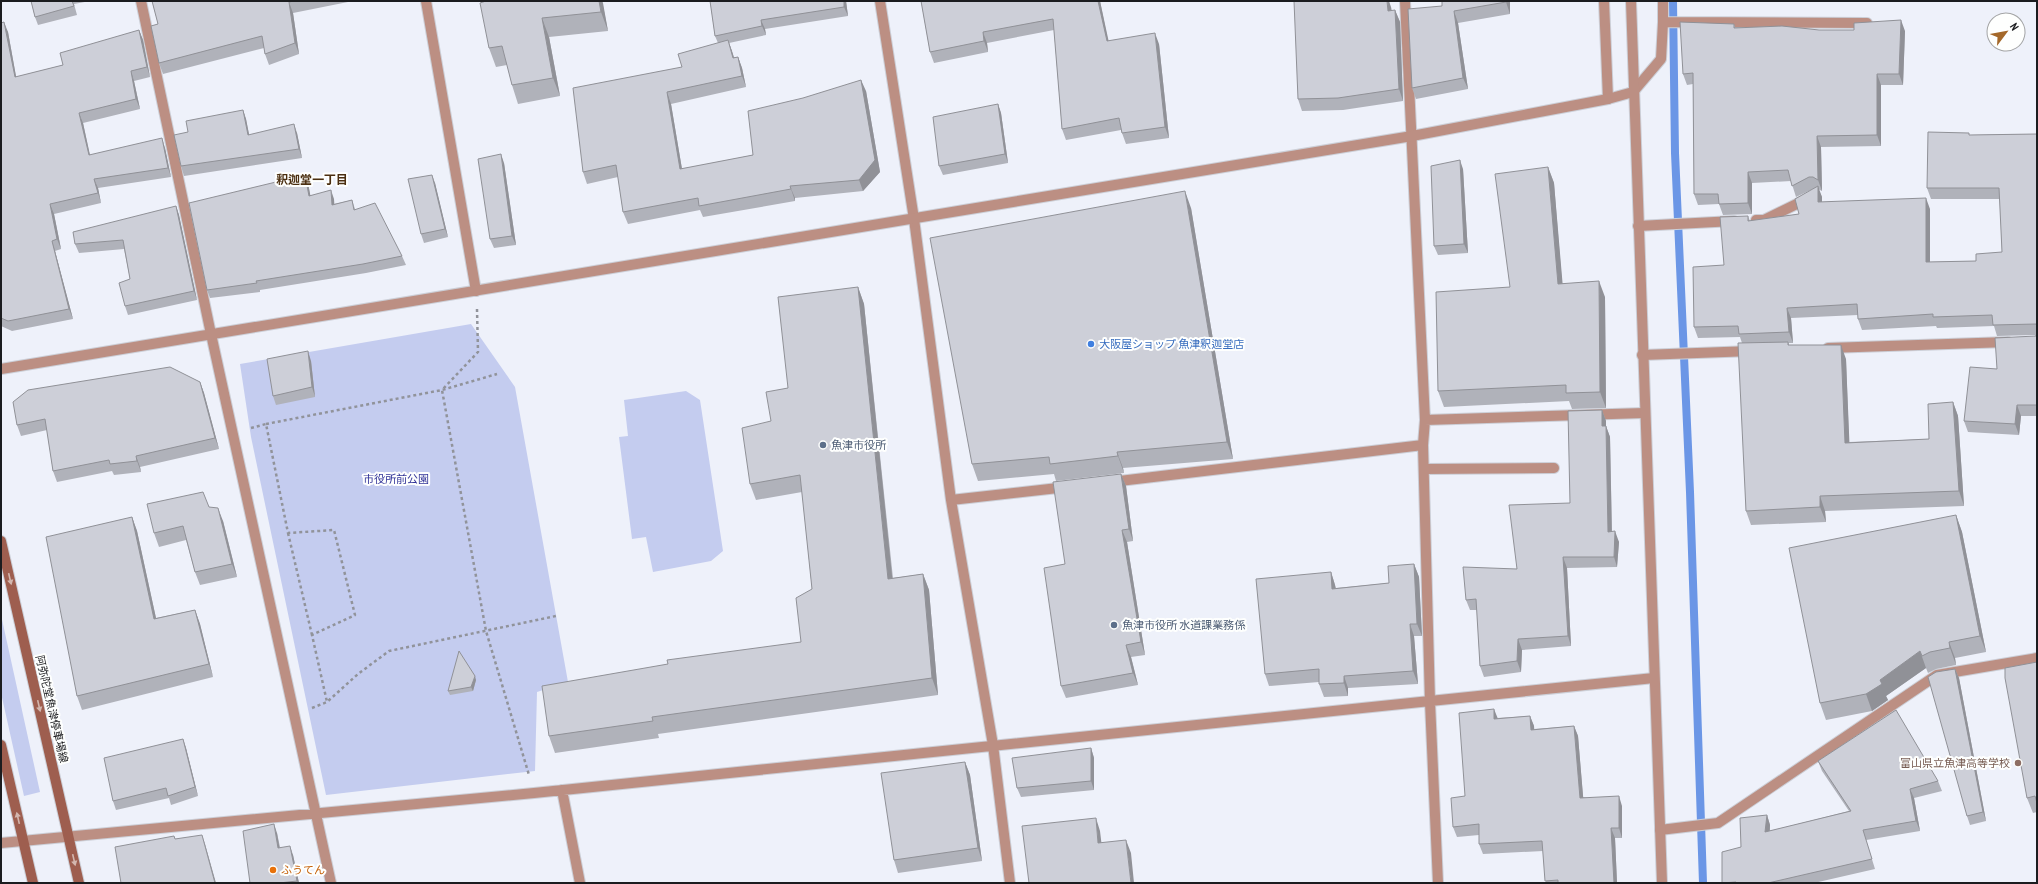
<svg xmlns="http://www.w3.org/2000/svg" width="2038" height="884" font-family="'PT Sans Narrow','Noto Sans JP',sans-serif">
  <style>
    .green { fill: #c4ccef }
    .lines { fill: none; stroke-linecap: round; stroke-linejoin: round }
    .stream { stroke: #6b96e6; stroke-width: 8 }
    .minor-casing { stroke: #cccfd7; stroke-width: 12 }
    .tertiary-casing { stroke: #cccfd7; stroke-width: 12 }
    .secondary-casing { stroke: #cccfd7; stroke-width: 12 }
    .path { stroke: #91939a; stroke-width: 2.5; stroke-dasharray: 3 3; stroke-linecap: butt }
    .minor { stroke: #bc8f83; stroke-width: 10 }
    .tertiary { stroke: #bc8f83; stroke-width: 10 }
    .secondary { stroke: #9e5e4f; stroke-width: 10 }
    .wall { fill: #b0b2ba }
    .shaded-wall { fill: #909197 }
    .building { fill: #cdcfd8; stroke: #909197 }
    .oneway { fill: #d3b7af }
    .shop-dot { fill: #3f7fe0; stroke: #fefffe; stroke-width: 1.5 }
    .service-dot { fill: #5c6f8a; stroke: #fefffe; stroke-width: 1.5 }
    .education-dot { fill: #8d6e63; stroke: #fefffe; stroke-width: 1.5 }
    .food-dot { fill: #e8710a; stroke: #fefffe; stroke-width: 1.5 }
    .labels { text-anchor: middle; stroke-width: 4; stroke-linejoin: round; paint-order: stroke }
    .shop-label { font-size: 11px; fill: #366cbe; stroke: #fefffe; text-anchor: start }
    .service-label { font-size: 11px; fill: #4e5e75; stroke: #fefffe; text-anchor: start }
    .park-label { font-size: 11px; fill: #323498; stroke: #fefffe }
    .street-label { font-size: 11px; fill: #1b1c1f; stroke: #fefffe }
    .education-label { font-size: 11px; fill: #785e54; stroke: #fefffe; text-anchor: end }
    .food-label { font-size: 11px; fill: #c56008; stroke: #fefffe; text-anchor: start }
    .neighbourhood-label { font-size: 12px; font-weight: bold; fill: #4b2f11; stroke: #fefffe }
  </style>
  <rect width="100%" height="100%" fill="#eef1fa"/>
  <!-- green -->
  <path class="green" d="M471 324 515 387 568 682 537 692 535 771 326 795 251 437 240 364Z
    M686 391 700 400 723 551 711 561 653 572 646 537 632 539 619 437 628 436 624 400Z
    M1 615 40 792 24 796 1 693Z"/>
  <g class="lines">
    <!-- stream -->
    <path class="stream" d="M1673 1 1675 153 1690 492 1703 883"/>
    <defs>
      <path id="minor" d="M141 1 211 334 331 883
        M426 1 476 291
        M880 1 914 219 951 500 993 745 1010 883
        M1405 1 1425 420 1423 445 1430 702 1438 883
        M1604 1 1608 99
        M1663 22 1867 23
        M1633 92 1661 59 1663 22V1
        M1756 220H1764L1809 198
        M1638 226 1734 221
        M1828 348 2008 342
        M1642 355 1752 351
        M1425 420 1644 413
        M1424 469 1554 468
        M1111 482 1423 445
        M951 500 1067 487
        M562 790 580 883
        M1660 830 1718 823 1937 675 2037 658
        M1 843 534 793 1654 678"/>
      <path id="tertiary" d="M1631 1 1662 883
        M1 369 1412 136 1608 99 1633 92"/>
      <path id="secondary" d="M1 541 79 883
        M1 745 33 883"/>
    </defs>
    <!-- minor casing -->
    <use href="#minor" class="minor-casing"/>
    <!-- tertiary casing -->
    <use href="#tertiary" class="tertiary-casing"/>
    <!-- secondary casing -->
    <use href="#secondary" class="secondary-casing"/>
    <!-- path -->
    <path class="path" d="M477 309 478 352 442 390 497 374
      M266 424 442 390 486 631 529 775
      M251 428 266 424 288 533 334 530 355 615 312 635 327 702
      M288 533 312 635
      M312 708 327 702 358 674 389 651 556 616"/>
    <!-- minor -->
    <use href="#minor" class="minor"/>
    <!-- tertiary -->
    <use href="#tertiary" class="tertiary"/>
    <!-- secondary -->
    <use href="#secondary" class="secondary"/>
  </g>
  <!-- wall -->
  <path class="wall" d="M31 1H90L74 4 77 15 38 25 35 17Z
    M152 1H353L293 13 299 54 269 65 265 54 264 48 163 74 159 63 158 24Z
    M486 1H602L608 31 549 37 560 96 518 104 512 85 507 65 496 67 489 48Z
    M710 1H846L848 16 765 29 766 35 729 43 734 57H738L742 68 746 87 671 104 682 169 753 155 866 91 880 172 863 191 795 198V201L703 217 700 210 628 224 623 212 618 177 587 184 583 172 718 43 715 36Z
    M921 1H1100L1108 41 1159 44 1169 138 1126 144 1122 133 1121 130 1066 140 1062 129 1054 30 987 43 988 52 934 63 930 52Z
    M1442 1H1510V14L1458 23 1468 89 1416 99 1412 88 1442 6Z
    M1391 7 1392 11 1395 10 1400 22 1403 101 1343 110 1302 111 1298 99Z
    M1 23 8 32 16 77 63 65 139 30 143 40 150 77 134 81 140 109 83 123 90 155 165 148 171 177 98 188 101 203 54 214 61 249 55 251 73 319 12 331 1 326Z
    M1734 24 1735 27 1819 30 1905 31 1903 85H1881V146L1821 147 1822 191 1818 189 1822 197V202L1930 209V262L1976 261 2002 252 2000 199H1931L1927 188 1970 135 2037 134V416H2021L2019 435 1968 432 1964 421 1997 369 2036 335 1997 336 1994 326 1937 328 1936 326 1862 330 1858 319V315L1791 318 1793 343H1789V345L1846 359 1849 442 1929 439 1953 402 1958 416 1964 506 1825 511 1826 522 1751 525 1746 511 1742 343 1740 337 1698 338 1694 327 1748 216 1750 221 1799 214 1815 188 1796 197 1791 181 1752 183V214L1723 215 1719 204 1698 205 1694 194 1693 84 1687 85 1683 74Z
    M998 104 1001 113 1008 163 943 175 939 166Z
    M243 110 246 119 249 135 297 133 302 158 184 176 181 166 188 132Z
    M504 163 516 245 494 248 490 239Z
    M1548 167 1554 183 1562 283 1605 297 1606 408 1572 409 1569 401 1444 407 1438 391 1510 287Z
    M1463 169 1468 253 1438 255 1434 246Z
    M305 175 308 183 310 195 334 199V204L352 200 355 209 402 256 406 265 366 273 260 290V292L210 298 207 290Z
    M435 183 448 237 424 243 421 234Z
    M176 206 179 215 197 300 128 315 125 306 130 279 124 249 79 253 75 244Z
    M1191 208 1233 459 1123 468 1124 473 1056 481 1054 474 978 481 972 464Z
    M858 287 864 304 893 578 923 574 929 590 938 695 658 734 659 738 555 753 549 736 801 642 812 589 802 492 756 500 750 484 771 421 788 388Z
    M311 361 315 397 276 405 273 396Z
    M200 382 204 393 219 449 140 467 141 472 114 475 112 471 57 482 53 471 47 430 21 436 17 425Z
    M1602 410 1606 421V426L1610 437 1612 532 1619 542 1617 567 1567 568 1571 646 1522 650 1521 672 1484 677 1480 666 1477 610H1470L1466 600 1517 569 1570 503Z
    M1121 474 1126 486 1133 541 1127 542 1145 655 1131 657 1138 685 1066 698 1061 686 1065 564Z
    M209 507 223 521 237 577 200 585 195 572 186 540 159 547 154 533Z
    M1956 515 1962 532 1986 652 1955 658 1956 665 1936 669 1928 673 1926 668 1886 696 1888 700 1872 711 1826 720 1820 703Z
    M132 517 137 531 156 618 195 610 200 624 213 677 82 710 77 696Z
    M1414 564 1419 577 1422 636H1414L1418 684 1348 688V696L1324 697 1319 684V682L1269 686 1265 674 1331 572 1335 585 1336 588 1389 583Z
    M2037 662V812L2033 813 2027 798Z
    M1955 669 1959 678 1986 821 1970 825 1967 816Z
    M476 680 473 691 450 695 448 691Z
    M1530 716 1534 726V729L1574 726 1578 736 1583 797 1622 806V838H1615L1617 883H1546L1543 851 1483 854 1479 844V835L1457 837 1453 827 1497 718Z
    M183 739 186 748 198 796 171 805 169 798 116 810 113 801Z
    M1091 748 1094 758V790L1021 797 1017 788Z
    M1818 761 1938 781 1942 791 1914 798 1920 831 1866 840 1875 869 1814 883H1722L1741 847 1767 815 1770 825V831L1849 811 1822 771Z
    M965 762 970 775 982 861 898 873 894 860Z
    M277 833 280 847 293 855 299 883H250Z"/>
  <!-- shaded-wall -->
  <path class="shaded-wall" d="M599 1H602L603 3 608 31 601 12Z
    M844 1H846L848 16 844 7Z
    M1098 1H1100L1111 52 1107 41Z
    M1387 1H1389L1391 7 1392 23 1388 11Z
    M1506 1H1510V14L1506 2Z
    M289 2 293 13 299 54 295 43Z
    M1395 10 1400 22 1403 101 1399 89Z
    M1454 11 1458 23 1468 89 1463 78Z
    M542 18 549 37 560 96 553 78Z
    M761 20 765 29 766 35 762 26Z
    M1901 20 1905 31 1903 85 1899 74Z
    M4 22 8 32 18 87 15 77Z
    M139 30 143 40 150 77 147 67Z
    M983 32 987 43 988 52 984 41Z
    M1155 33 1159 44 1169 138 1165 127Z
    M728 40 732 51 737 69 733 58Z
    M738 57 742 68 746 87 742 76Z
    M131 71 134 81 140 109 136 99Z
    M1877 74 1881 85V146L1877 135Z
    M861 80 866 91 880 172 863 191 859 180Z
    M667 92 671 104 684 181 680 169Z
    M998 104 1001 113 1008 163 1005 154Z
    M243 110 246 119 251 144 248 135Z
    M79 113 83 123 92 165 89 155Z
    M294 124 297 133 302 158 299 149Z
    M1817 136 1821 147 1822 191 1818 180Z
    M162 138 165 148 171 177 168 168Z
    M501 154 504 163 516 245 512 236Z
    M1460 160 1463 169 1468 253 1464 244Z
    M1548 167 1554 183 1564 300 1558 284Z
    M1748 172 1752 183V214L1748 203Z
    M305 175 308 183 312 204 309 196Z
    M432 175 435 183 448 237 445 229Z
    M94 179 98 188 101 203 98 193Z
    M790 186 795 198V201Z
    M1818 186 1822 197V213L1818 202Z
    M331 190 334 199 335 214 332 205Z
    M1185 191 1191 208 1233 459 1227 442Z
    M1926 198 1930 209V273L1926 262Z
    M50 204 54 214 61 249 57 239Z
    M176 206 179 215 197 300 194 291Z
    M52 241 55 251 73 319 69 309Z
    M1599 281 1605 297 1606 408 1600 392Z
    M858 287 864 304 894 595 888 579Z
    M1787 308 1791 318 1793 343 1789 332Z
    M1841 345 1846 359 1850 457 1845 443Z
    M308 351 311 361 315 397 312 387Z
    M200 382 204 393 219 449 215 438Z
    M1953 402 1958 416 1964 506 1959 491Z
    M2017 405 2021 416 2019 435 2015 424Z
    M1602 410 1606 421V437L1602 426Z
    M1606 426 1610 437 1612 543 1608 532Z
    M1117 452 1123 468 1124 473 1118 456Z
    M136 456 140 467 141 472 137 461Z
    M1121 474 1126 486 1133 541 1129 529Z
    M1820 496 1825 511 1826 522 1820 507Z
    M218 508 223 521 237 577 232 564Z
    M1956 515 1962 532 1986 652 1980 636Z
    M132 517 137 531 159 632 154 619Z
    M1122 530 1127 542 1145 655 1141 642Z
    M1615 531 1619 542 1617 567 1614 557Z
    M1563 557 1567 568 1571 646 1568 636Z
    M1414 564 1419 577 1422 636 1417 624Z
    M1331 572 1335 585 1337 601 1332 589Z
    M923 574 929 590 938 695 932 678Z
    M195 610 200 624 213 677 209 664Z
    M1410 624 1414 636 1418 684 1413 671Z
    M1518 639 1522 650 1521 672 1517 661Z
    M1949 642 1955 658 1956 665 1950 648Z
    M1126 645 1131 657 1138 685 1133 673Z
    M1920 651 1926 668 1886 696 1888 700 1872 711 1866 694 1880 680Z
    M1955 669 1959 678 1986 821 1983 812Z
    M475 676 476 680 473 691 471 687Z
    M1344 676 1348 688V696L1344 683Z
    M1494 709 1498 719H1494Z
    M1530 716 1534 726 1535 740 1531 730Z
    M1574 726 1578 736 1584 807 1580 798Z
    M183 739 186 748 198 796 195 787Z
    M1091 748 1094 758V790L1091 781Z
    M965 762 970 775 982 861 978 848Z
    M1910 789 1914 798 1920 831 1916 821Z
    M1619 796 1622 806V838L1619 828Z
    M1767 815 1770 825 1769 842 1765 832Z
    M1096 818 1100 831 1103 856 1098 843Z
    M274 824 277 833 281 857 278 848Z
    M1611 828 1615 838 1617 883H1614Z
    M202 835 205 844 216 883H215Z
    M1126 840 1131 853 1134 883H1131Z
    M290 846 293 855 299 883H298L297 881Z"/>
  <!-- building -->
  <path class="building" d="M31 1H72L74 6 35 17Z
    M152 1H294L289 2 295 43 265 54 262 36 159 63 151 26 158 24Z
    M486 1H599L601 12 542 18 553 78 512 85 502 46 489 48 480 3Z
    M710 1H844V7L761 20 762 26 715 36Z
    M921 1H1098L1107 41 1155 33 1165 127 1122 133 1119 118 1062 129 1053 19 983 32 984 41 930 52Z
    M1294 1H1387L1388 11 1395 10 1399 89 1338 98 1298 99Z
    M1442 1H1506V2L1454 11 1463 78 1412 88 1408 9 1442 6Z
    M1901 20 1899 74H1877V135L1817 136 1818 180 1813 177H1809L1792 186 1788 170 1748 172V203L1719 204 1718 194H1694L1693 73 1683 74 1680 22 1734 24V28L1782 26 1819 30H1854V23Z
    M4 22 15 77 63 65 60 53 139 30 147 67 131 71 136 99 79 113 89 155 162 138 168 168 94 179 98 193 50 204 57 239 52 241 69 309 8 321 1 318V23Z
    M728 40 733 58 738 57 742 76 667 92 680 169 753 155 748 111 803 98 861 80 875 160 859 180 790 186 791 189 699 206 698 198 623 212 616 165 583 172 573 88 682 67 678 54Z
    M998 104 1005 154 939 166 933 117Z
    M243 110 248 135 294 124 299 149 181 166 174 135 188 132 186 121Z
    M1928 132 1969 133V135L2037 134V326L2036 324 1993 325 1992 315 1933 317V314L1858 319 1857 304 1787 308 1789 332 1739 334 1738 326 1694 327 1693 267 1724 265 1720 217 1748 216V221L1799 214 1795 199 1818 186V202L1926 198V262L1976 261V254L2002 252 1999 188H1927Z
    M501 154 512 236 490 239 478 159Z
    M1460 160 1464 244 1434 246 1431 166Z
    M1548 167 1558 284 1599 281 1600 392 1566 393V385L1438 391 1436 292 1510 287 1495 174Z
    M305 175 309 196 331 190 332 205 352 200 354 210 375 203 402 256 363 264 256 281 257 283 207 290 189 203Z
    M432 175 445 229 421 234 408 179Z
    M1185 191 1227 442 1117 452 1118 456 1050 464 1049 457 972 464 930 238Z
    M176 206 194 291 125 306 119 283 130 279 123 240 75 244 73 232Z
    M858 287 888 579 923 574 932 678 652 717 653 721 549 736 542 686 668 664 667 660 801 642 796 598 812 589 800 475 750 484 742 428 771 421 766 392 788 388 778 297Z
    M2037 334V405H2017L2015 424 1964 421 1970 367 1997 369 1995 338 2036 336Z
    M1788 342V345H1841L1845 443 1929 439 1928 404 1953 402 1959 491 1820 496V507L1746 511 1738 343Z
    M308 351 312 387 273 396 267 359Z
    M170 367 200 382 215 438 136 456 137 461 110 464 109 460 53 471 45 419 17 425 13 402 28 390Z
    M1602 410V426H1606L1608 532 1615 531 1614 557H1563L1568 636 1518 639 1517 661 1480 666 1476 599 1466 600 1463 567 1517 569 1509 505 1570 503 1568 411Z
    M1121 474 1129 529 1122 530 1141 642 1126 645 1133 673 1061 686 1044 568 1065 564 1053 482Z
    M203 492 209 507 218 508 232 564 195 572 183 526 154 533 147 504Z
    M1956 515 1980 636 1949 642 1950 648 1930 652 1922 656 1920 651 1880 680 1882 684 1866 694 1820 703 1789 548Z
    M132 517 154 619 195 610 209 664 77 696 46 537Z
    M1414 564 1417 624H1410L1413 671 1344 676V683L1319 684V669L1265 674 1256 579 1331 572 1332 589 1389 583 1388 566Z
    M459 651 475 676 471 687 448 691Z
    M2037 662V803L2035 796 2027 798 2005 678V668Z
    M1955 669 1983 812 1967 816 1928 677 1936 672Z
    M1494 709V719L1530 716 1531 730 1574 726 1580 798 1619 796V828H1611L1614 883H1558V880L1545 881 1542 841 1479 844V824L1453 827 1451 798 1465 796 1459 713Z
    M1896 710 1938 781 1910 789 1916 821 1863 830 1872 859 1768 883H1736V882L1722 883V852L1741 847 1740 818 1767 815 1765 832 1851 811 1818 761Z
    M183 739 195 787 168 796 166 788 113 801 104 758Z
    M1091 748V781L1017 788 1012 758Z
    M965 762 978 848 894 860 881 773Z
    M1096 818 1098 843 1126 840 1131 883H1029L1022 826Z
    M274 824 278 848 290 846 297 881 279 883H250L243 831Z
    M202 835 215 883H121L115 847 174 836 175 839Z"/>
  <!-- one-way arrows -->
  <defs><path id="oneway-solid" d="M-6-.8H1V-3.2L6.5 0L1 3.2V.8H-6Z"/></defs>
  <g class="oneway">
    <use href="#oneway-solid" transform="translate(10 579) rotate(77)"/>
    <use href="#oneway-solid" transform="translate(39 706) rotate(77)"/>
    <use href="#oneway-solid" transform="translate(18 818) rotate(-103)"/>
    <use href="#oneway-solid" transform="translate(74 860) rotate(77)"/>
  </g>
  <!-- markers -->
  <circle class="shop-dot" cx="1091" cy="344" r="4"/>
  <g class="service-dot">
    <circle cx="823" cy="445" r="4"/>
    <circle cx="1114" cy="625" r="4"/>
  </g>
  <circle class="education-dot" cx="2018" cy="763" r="4"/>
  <circle class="food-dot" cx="273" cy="870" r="4"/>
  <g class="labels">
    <!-- shop labels -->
    <g class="shop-label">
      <text x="1099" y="348">大阪屋ショップ 魚津釈迦堂店</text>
    </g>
    <!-- service labels -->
    <g class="service-label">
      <text x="831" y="449">魚津市役所</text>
      <text x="1122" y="629">魚津市役所 水道課業務係</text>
    </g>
    <!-- park labels -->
    <g class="park-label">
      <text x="396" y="483">市役所前公園</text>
    </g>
    <!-- street labels -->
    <g class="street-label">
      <text transform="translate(52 709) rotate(77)" y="4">阿弥陀堂魚津停車場線</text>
    </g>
    <!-- education labels -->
    <g class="education-label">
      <text x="2010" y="767">富山県立魚津高等学校</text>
    </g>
    <!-- food labels -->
    <g class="food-label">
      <text x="281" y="874">ふうてん</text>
    </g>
    <!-- neighbourhood labels -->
    <g class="neighbourhood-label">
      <text x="312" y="184">釈迦堂一丁目</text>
    </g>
  </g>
  <!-- border -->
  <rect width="2038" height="884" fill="none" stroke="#1b1c1f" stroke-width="4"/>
  <!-- north arrow -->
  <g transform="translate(2006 32) rotate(58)"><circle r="19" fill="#fefffe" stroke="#a3a4a5"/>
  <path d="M0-3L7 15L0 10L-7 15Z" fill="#a4682a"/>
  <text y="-6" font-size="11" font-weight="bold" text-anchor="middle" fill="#1b1c1f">N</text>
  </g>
</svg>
